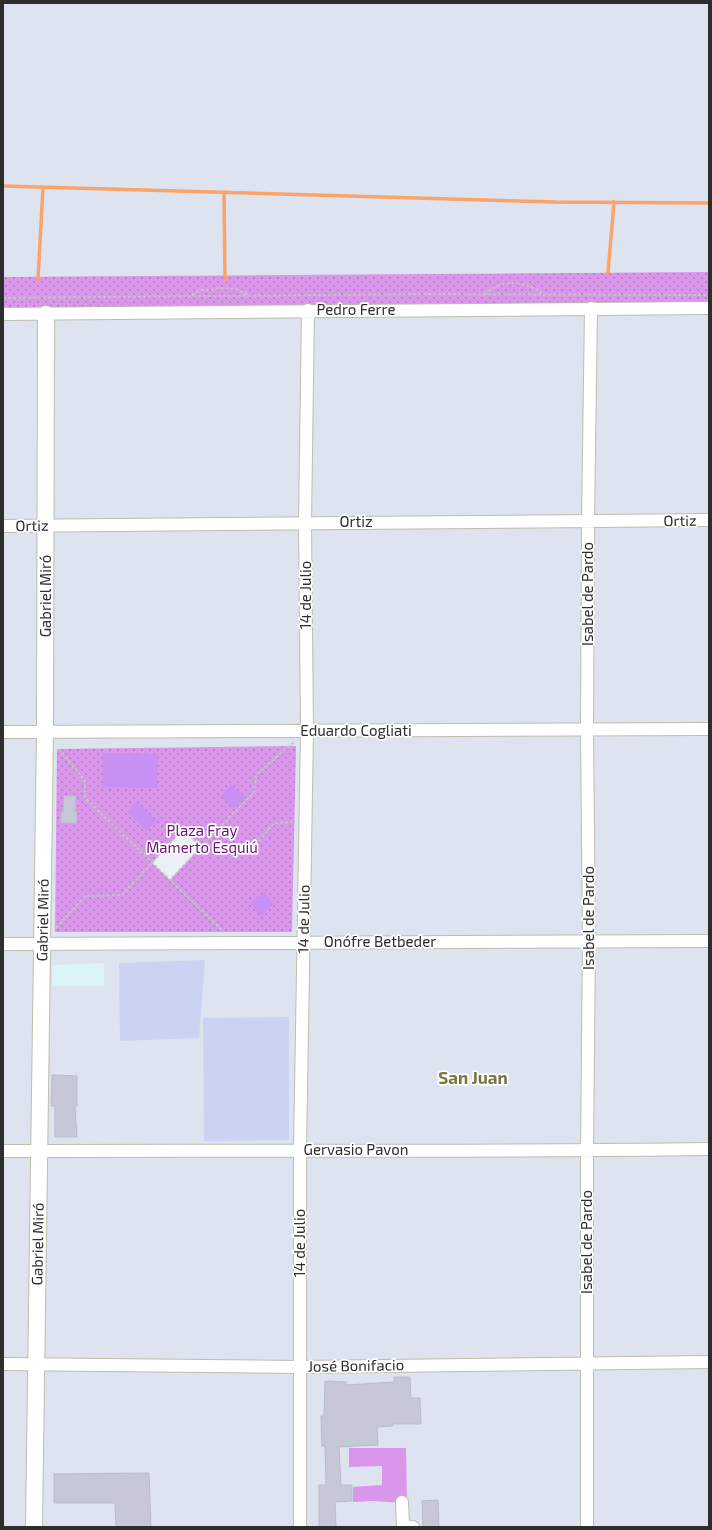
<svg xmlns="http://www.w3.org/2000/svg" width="712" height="1530" font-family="'Exo 2',sans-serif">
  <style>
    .education { fill: #ccd3f2 }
    .medical { fill: #dbf4f7 }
    .grass { fill: #da96eb }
    .park { fill: url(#park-dots) }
    .pitch { fill: #c890f3 }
    .plaza { fill: #edeff7 }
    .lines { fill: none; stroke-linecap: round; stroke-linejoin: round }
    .stream { stroke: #fba368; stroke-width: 3.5 }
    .building { fill: #c6c9d5; stroke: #b7bccc }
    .street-casing { stroke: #bebdae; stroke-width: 14 }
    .secondary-casing { stroke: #bebdae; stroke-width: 18 }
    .path { stroke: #c4c4c4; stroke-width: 2; stroke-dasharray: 3 2; stroke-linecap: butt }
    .street { stroke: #fff; stroke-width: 12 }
    .secondary { stroke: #fff; stroke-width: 16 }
    .labels { text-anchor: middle; stroke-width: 3.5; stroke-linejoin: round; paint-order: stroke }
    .street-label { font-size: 15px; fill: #2d2d2d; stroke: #fff }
    .park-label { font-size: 15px; fill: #6d1374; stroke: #fff }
    .quarter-label { font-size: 17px; font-weight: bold; fill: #787642; stroke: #fff }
  </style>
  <defs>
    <pattern id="park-dots" width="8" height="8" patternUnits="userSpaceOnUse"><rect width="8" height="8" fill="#da96eb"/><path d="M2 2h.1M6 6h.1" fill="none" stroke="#b17bbf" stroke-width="1.8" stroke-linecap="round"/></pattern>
  </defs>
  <rect width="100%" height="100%" fill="#dee3f0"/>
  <!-- education -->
  <path class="education" d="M205 960 199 1038 120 1041 119 963Z
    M289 1017V1140L204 1141 203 1018Z"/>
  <!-- medical -->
  <path class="medical" d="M104 963V986H52V965Z"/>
  <!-- grass -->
  <path class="grass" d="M349 1448H406L407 1503 372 1501 353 1502V1487L382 1485V1466L349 1467Z"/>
  <!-- park -->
  <path class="park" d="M709 272V304L3 310V277Z
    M296 746 292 932H55L57 749Z"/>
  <!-- pitch -->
  <path class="pitch" d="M103 753 158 754 157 788 103 787Z
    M231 785 245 797 234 809 221 796Z
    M137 802 156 821 147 831 127 812Z
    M264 893 274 904 261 916 251 904Z"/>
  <!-- plaza -->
  <path class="plaza" d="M183 829 201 847 170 880 152 863Z"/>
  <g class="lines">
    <!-- stream -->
    <path class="stream" d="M3 186 555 202 709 203
      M224 192 225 280
      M608 273 614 202
      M38 280 43 187"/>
  </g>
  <!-- building -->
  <path class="building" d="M64 796H76L75 812H77V823H61V812H63Z
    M52 1075 77 1076V1106H75L77 1137H55V1106H51Z
    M394 1377H410L411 1398H420L421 1424H393V1426L377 1427 378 1445 339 1447 341 1485H352V1501L335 1502 336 1527H319V1485H326L325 1446H322L321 1416H324L325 1381 346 1382V1385L394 1382Z
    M149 1473 151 1527H116L115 1503H54V1474Z
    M438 1500 439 1527H423L422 1501Z"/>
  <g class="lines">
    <defs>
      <path id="street" d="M3 314 709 308
        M3 526 709 520
        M3 732 709 729
        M3 944 709 941
        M3 1151C238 1150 474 1152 709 1149
        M3 1364 300 1367 709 1362
        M402 1502 403 1526 413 1527
        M300 1527V1150L307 731 305 523 308 310
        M587 1527V1151L589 940 587 730 588 522 591 308"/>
      <path id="secondary" d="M34 1527 45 732 46 314"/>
    </defs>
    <!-- street casing -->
    <use href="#street" class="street-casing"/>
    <!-- secondary casing -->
    <use href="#secondary" class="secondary-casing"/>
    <!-- path -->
    <path class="path" d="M192 295 202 290H210L219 288 236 289 249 295
      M485 295C499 277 529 281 545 296
      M3 298 424 294 709 295
      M59 749 85 781V798L224 932
      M201 847 254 792 256 775 294 742
      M201 847 255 846 274 823 295 822
      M56 928 85 896 122 895 183 829 201 847 170 880"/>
    <!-- street -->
    <use href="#street" class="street"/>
    <!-- secondary -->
    <use href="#secondary" class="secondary"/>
  </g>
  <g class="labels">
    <!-- street labels -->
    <g class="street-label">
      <text x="356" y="315">Pedro Ferre</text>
      <text transform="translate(680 521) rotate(-1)" y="5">Ortiz</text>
      <text x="356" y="527">Ortiz</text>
      <text transform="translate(32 526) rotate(-1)" y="5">Ortiz</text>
      <text transform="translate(588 594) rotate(-90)" y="5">Isabel de Pardo</text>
      <text transform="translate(306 595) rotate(-90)" y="5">14 de Julio</text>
      <text transform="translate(46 596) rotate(-90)" y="5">Gabriel Miró</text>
      <text x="356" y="736">Eduardo Cogliati</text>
      <text transform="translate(589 918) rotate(-90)" y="5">Isabel de Pardo</text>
      <text transform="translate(304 919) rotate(-89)" y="5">14 de Julio</text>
      <text transform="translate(43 920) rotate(-89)" y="5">Gabriel Miró</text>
      <text x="380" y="947">Onófre Betbeder</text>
      <text x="356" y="1155">Gervasio Pavon</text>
      <text transform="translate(587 1242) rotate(-90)" y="5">Isabel de Pardo</text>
      <text transform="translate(300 1243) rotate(-90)" y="5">14 de Julio</text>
      <text transform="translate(38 1244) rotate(-89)" y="5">Gabriel Miró</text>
      <text transform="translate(356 1366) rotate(-1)" y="5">José Bonifacio</text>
    </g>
    <!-- park labels -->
    <g class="park-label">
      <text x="202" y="836">Plaza Fray<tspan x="202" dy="17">Mamerto Esquiú</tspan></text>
    </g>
    <!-- quarter labels -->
    <g class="quarter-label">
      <text x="473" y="1084">San Juan</text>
    </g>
  </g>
  <!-- border -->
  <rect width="712" height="1530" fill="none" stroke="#2d2d2d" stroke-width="8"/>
</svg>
